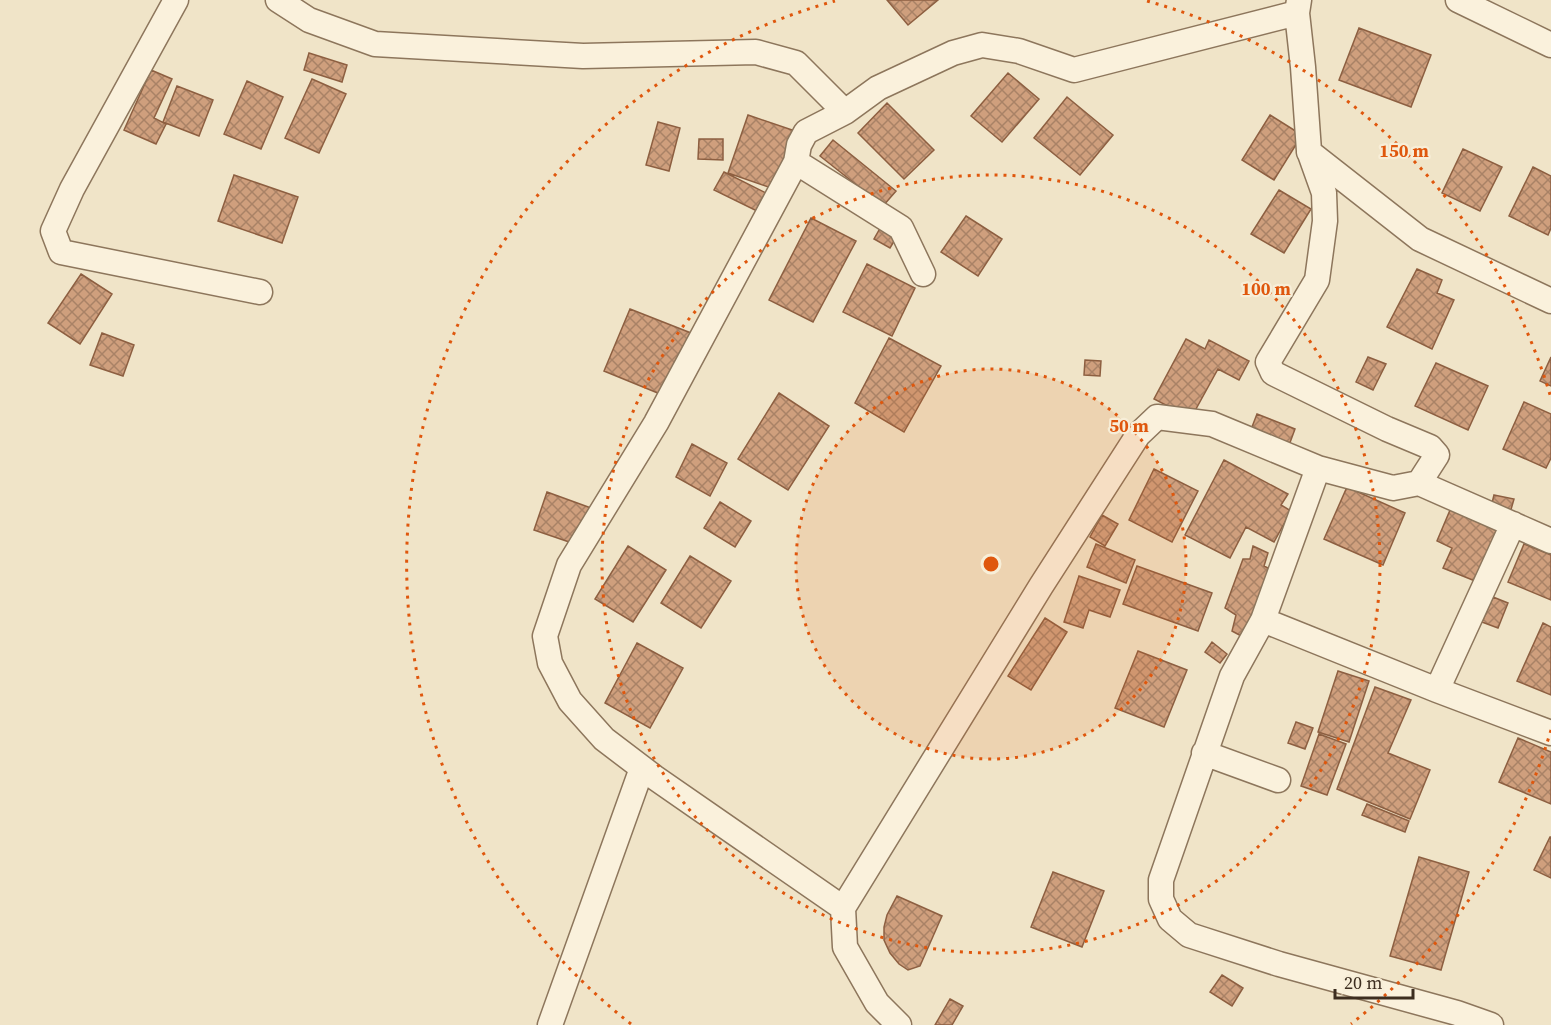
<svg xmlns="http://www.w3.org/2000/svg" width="1551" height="1025" font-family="'Source Serif 4',serif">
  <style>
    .building { fill: url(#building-cross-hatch); stroke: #8d5f41; stroke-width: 1.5 }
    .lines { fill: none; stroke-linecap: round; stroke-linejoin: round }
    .street-casing { stroke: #8d765c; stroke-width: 27 }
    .street { stroke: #faf1dc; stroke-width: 24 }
    .ring { fill: none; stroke: #df570d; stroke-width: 3; stroke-dasharray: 3 6 }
    .centre { fill: #df570d; stroke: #f7eed8; stroke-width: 3 }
    .ring-label { font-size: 18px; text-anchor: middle; font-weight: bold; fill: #df570d; stroke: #f7eed8; stroke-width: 4.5; stroke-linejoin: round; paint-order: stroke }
  </style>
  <defs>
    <pattern id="building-cross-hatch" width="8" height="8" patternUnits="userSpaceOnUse" patternTransform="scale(1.5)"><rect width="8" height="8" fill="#cf9f7d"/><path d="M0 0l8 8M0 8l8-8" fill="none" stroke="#a98266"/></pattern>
  </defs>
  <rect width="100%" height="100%" fill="#f0e4c8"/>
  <!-- building -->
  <path class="building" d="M887 0H938L908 25Z
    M1359 28 1431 55 1411 107 1339 80Z
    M309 53 347 65 342 82 304 70Z
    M151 70 172 79 154 118 166 124 156 144 124 130Z
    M1008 73 1039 99 1002 142 971 116Z
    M312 79 346 94 319 153 285 138Z
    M247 81 283 97 261 149 224 134Z
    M177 86 213 100 199 136 163 122Z
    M1067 97 1113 135 1080 175 1034 138Z
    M887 103 934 150 904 179 858 133Z
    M748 115 798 132 777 190 728 173Z
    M1270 115 1302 135 1274 180 1242 160Z
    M658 122 680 128 669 171 646 165Z
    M699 139H723V160L698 159Z
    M833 140 896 191 883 206 820 156Z
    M1463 149 1502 167 1480 211 1442 193Z
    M1533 167 1551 176V228L1548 235 1509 216Z
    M724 172 768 194 759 212 714 190Z
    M234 175 298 197 282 243 218 221Z
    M1279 190 1311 209 1284 253 1251 234Z
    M966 216 1002 239 978 276 941 252Z
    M811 218 856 241 813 322 769 300Z
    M883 223 899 233 890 248 874 239Z
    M867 264 915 288 892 336 843 312Z
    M1417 269 1442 280 1437 293 1454 300 1432 349 1387 327Z
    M81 274 112 294 80 344 48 323Z
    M630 309 691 333 665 396 604 371Z
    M102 333 134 345 123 376 90 365Z
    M889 338 941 366 904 432 855 403Z
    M1186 339 1205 349 1209 340 1249 361 1239 380 1218 369 1191 418 1154 399Z
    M1368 357 1386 364 1373 390 1356 382Z
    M1551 357V386L1540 381Z
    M1085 360 1101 361 1100 376 1084 375Z
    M1436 363 1488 386 1468 430 1415 406Z
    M779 393 829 426 788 490 738 459Z
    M1524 402 1551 414V458L1546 468 1503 449Z
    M1257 414 1295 429 1288 448 1250 432Z
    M692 444 727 463 710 496 676 477Z
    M1224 460 1288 494 1281 505 1291 511 1274 542 1246 527 1230 558 1185 535Z
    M1154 469 1198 491 1172 542 1129 520Z
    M1347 487 1405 513 1383 565 1324 539Z
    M547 492 591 508 578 545 534 530Z
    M1494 495 1514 499 1510 513 1491 507Z
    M720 502 751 521 735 547 704 528Z
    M1453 503 1505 525 1480 583 1443 568 1452 548 1437 541Z
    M1102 515 1118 524 1105 546 1090 537Z
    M1096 544 1135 560 1126 583 1087 567Z
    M1524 544 1551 555V600L1508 582Z
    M628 546 666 570 633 622 595 599Z
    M1253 546 1268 553 1264 566 1272 570 1243 637 1232 631 1236 615 1225 608 1243 559H1250Z
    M690 556 731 581 701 628 661 603Z
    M1137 566 1212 593 1198 631 1123 604Z
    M1079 576 1120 590 1110 617 1089 610 1083 628 1064 622Z
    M1493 597 1508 603 1498 628 1482 622Z
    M1045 618 1067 632 1031 690 1008 676Z
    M1543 623 1551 627V695L1517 681Z
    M1212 642 1227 654 1220 663 1205 652Z
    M637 643 683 668 650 728 605 703Z
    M1138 651 1187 670 1164 727 1115 708Z
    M1338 671 1369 681 1349 742 1318 732Z
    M1375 687 1411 700 1388 753 1430 770 1410 819 1337 789Z
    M1296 722 1313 728 1305 749 1288 743Z
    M1319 734 1346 744 1327 795 1301 786Z
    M1518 738 1551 752V804L1499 782Z
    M1367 804 1409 821 1405 832 1362 815Z
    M1550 837H1551V878L1534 870Z
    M1419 857 1469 872 1441 970 1390 956Z
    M1053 872 1104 891 1082 947 1031 927Z
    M897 896 942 916 920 966 908 970 899 964 890 953 884 940V927L887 915Z
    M1222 975 1243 988 1232 1006 1210 992Z
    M950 999 963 1006 952 1025H935Z"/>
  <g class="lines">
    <defs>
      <path id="street" d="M176 0 72 189 53 231 61 252 260 292
        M278 0 309 20 375 44 583 56 756 52 796 63 845 112
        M1299 0 1297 13 1303 67 1309 151 1324 193 1325 221 1317 280 1268 362 1273 373 1387 429 1430 447 1437 455 1419 483
        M1458 0 1551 45
        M1309 152 1420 239 1551 301
        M796 162 656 423 569 565 545 636 550 663 570 701 604 739 654 777 843 908
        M923 274 901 228 796 162 799 145 806 132 845 112 878 88 953 53 982 45 1019 51 1074 70 1297 13
        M1318 468 1263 620 1232 676 1161 880V899L1170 919 1189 935 1279 964 1457 1013 1491 1025
        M1263 620 1437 690 1551 733
        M1437 690 1513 524
        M1204 753 1278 780
        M550 1025 642 768
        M899 1025 877 1003 845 947 843 908 1041 586 1138 435 1157 417 1212 424 1318 468 1393 488 1419 483 1551 541"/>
    </defs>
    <!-- street casing -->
    <use href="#street" class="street-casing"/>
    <!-- street -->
    <use href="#street" class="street"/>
  </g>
  <!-- distance rings -->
  <circle cx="991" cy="564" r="195" fill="#df570d" fill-opacity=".12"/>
  <g class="ring">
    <circle cx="991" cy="564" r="195"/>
    <circle cx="991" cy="564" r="389"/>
    <path d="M1551 730A584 584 0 0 1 1351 1024M631 1024A584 584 0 0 1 835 1M1147 1A584 584 0 0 1 1551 398"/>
  </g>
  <circle cx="991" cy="564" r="9" class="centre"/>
  <g class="ring-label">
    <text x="1404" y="157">150 m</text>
    <text x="1266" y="295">100 m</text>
    <text x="1129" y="432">50 m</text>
  </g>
  <!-- scale -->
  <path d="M1335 989v9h78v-9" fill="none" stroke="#3d2e20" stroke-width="3"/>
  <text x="1344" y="989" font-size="18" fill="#3d2e20" stroke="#f7eed8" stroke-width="4.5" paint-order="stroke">20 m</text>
</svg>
